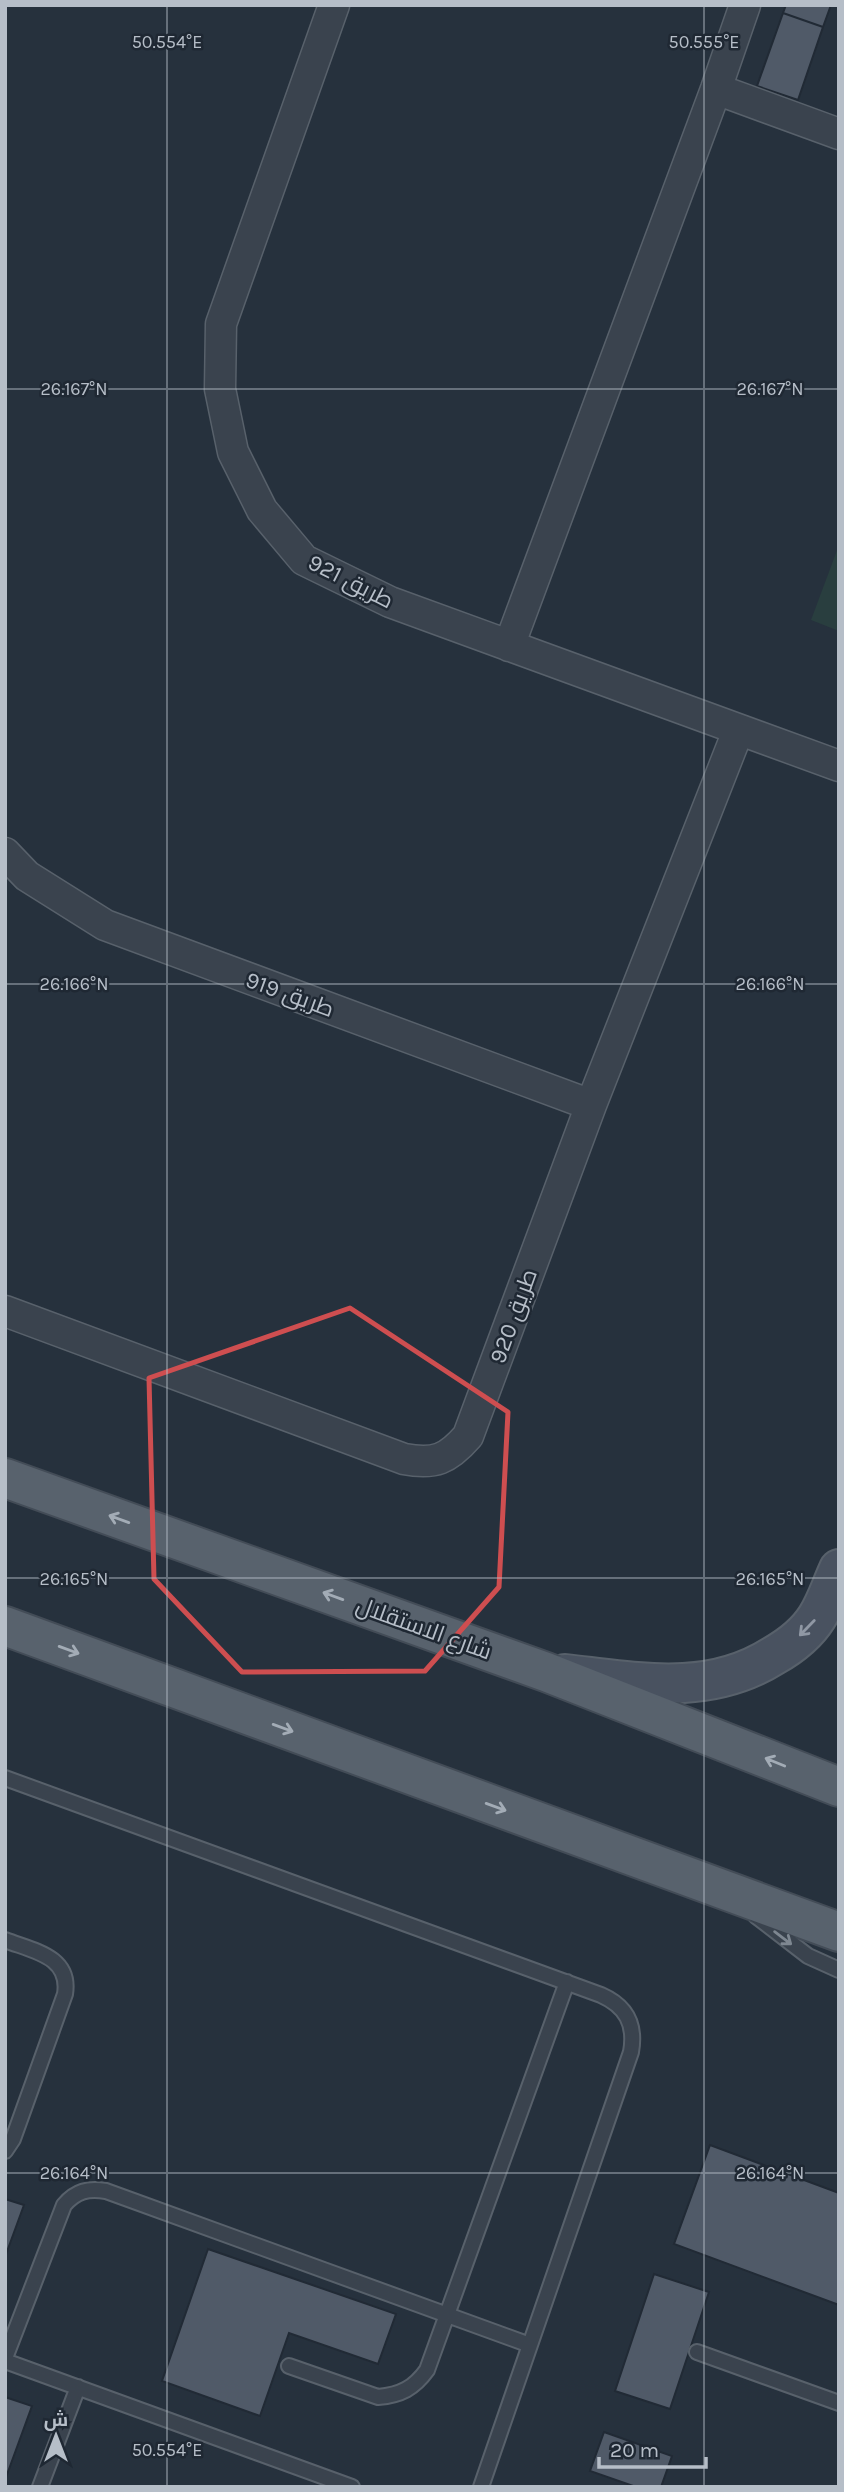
<svg xmlns="http://www.w3.org/2000/svg" width="844" height="2492" font-family="Karla,Cairo,sans-serif">
  <style>
    .garden { fill: #293e3f }
    .building { fill: #505a68; stroke: #212a35; stroke-width: 2 }
    .lines { fill: none; stroke-linecap: round; stroke-linejoin: round }
    .lane-casing { stroke: #58616b; stroke-width: 18 }
    .street-casing { stroke: #58616b; stroke-width: 33 }
    .secondary-casing { stroke: #58616b; stroke-width: 42 }
    .primary-casing { stroke: #434c57; stroke-width: 42 }
    .lane { stroke: #3a434e; stroke-width: 14 }
    .street { stroke: #3a434e; stroke-width: 30 }
    .secondary { stroke: #495260; stroke-width: 38 }
    .primary { stroke: #58626d; stroke-width: 38 }
    .oneway { stroke: #a3acb6 }
    .oneway2 { stroke: #9098a4 }
    .oneway3 { stroke: #7e8791 }
    .marked { fill: none; stroke: #ce4e50; stroke-width: 5; stroke-linejoin: round }
    .ticks { fill: none; stroke: #b6bec8; stroke-width: 2; stroke-opacity: 0.45 }
    .labels { text-anchor: middle; stroke-width: 5; stroke-linejoin: round; paint-order: stroke }
    .street-label { font-size: 23px; fill: #b6bec8; stroke: #1f2833 }
    .ticks-label { font-size: 18px; text-anchor: middle; fill: #b6bec8; stroke: #1f2833; stroke-width: 5; stroke-linejoin: round; paint-order: stroke }
  </style>
  <rect width="100%" height="100%" fill="#26313d"/>
  <!-- garden -->
  <path class="garden" d="M839 545V631L811 620Z"/>
  <!-- building -->
  <path class="building" d="M786 5H831L823 27 783 13Z
    M783 13 823 27 798 100 757 86Z
    M710 2145 839 2193V2305L674 2244Z
    M5 2199 24 2205 5 2257Z
    M208 2249 396 2314 378 2364 289 2333 260 2416 162 2381Z
    M654 2274 709 2292 670 2409 615 2391Z
    M5 2397 32 2406 5 2480Z
    M604 2432 672 2456 661 2487H636L590 2471Z"/>
  <g class="lines">
    <defs>
      <path id="lane" d="M5 1778 601 1995C626 2006 636 2024 631 2052L481 2487
        M756 1916 808 1956 839 1970
        M5 1940C33 1951 71 1956 65 1994L13 2139 5 2151
        M697 2352 839 2403
        M5 2358 64 2205C76 2191 88 2188 106 2191L530 2345
        M5 2361 352 2487
        M289 2366 378 2397C401 2395 414 2388 427 2370L567 1982
        M40 2487 78 2387"/>
      <path id="street" d="M334 5 221 324 220 389 233 452 262 510 304 560 390 602 839 766
        M716 89 839 134
        M509 646 716 89 745 5
        M5 853 27 876 105 925 591 1105
        M5 1311 404 1459C435 1465 448 1459 468 1436L591 1105 738 731"/>
      <path id="secondary" d="M565 1674C637 1682 708 1697 773 1656 789 1647 807 1633 817 1617 826 1603 832 1584 839 1569"/>
      <path id="primary" d="M5 1478 546 1672 839 1787
        M5 1626 839 1932"/>
    </defs>
    <!-- lane casing -->
    <use href="#lane" class="lane-casing"/>
    <!-- street casing -->
    <use href="#street" class="street-casing"/>
    <!-- secondary casing -->
    <use href="#secondary" class="secondary-casing"/>
    <!-- primary casing -->
    <use href="#primary" class="primary-casing"/>
    <!-- lane -->
    <use href="#lane" class="lane"/>
    <!-- street -->
    <use href="#street" class="street"/>
    <!-- secondary -->
    <use href="#secondary" class="secondary"/>
    <!-- primary -->
    <use href="#primary" class="primary"/>
  </g>
  <!-- one-way arrows -->
  <defs><path id="oneway-shaft" d="M-6 0H5M1.5-3L5.5 0L1.5 3" fill="none" stroke-width="1.6" stroke-linecap="round" stroke-linejoin="round" transform="scale(1.75)"/></defs>
  <g class="oneway">
    <use href="#oneway-shaft" transform="translate(119 1519) rotate(-160)"/>
    <use href="#oneway-shaft" transform="translate(333 1596) rotate(-160)"/>
    <use href="#oneway-shaft" transform="translate(69 1650) rotate(20)"/>
    <use href="#oneway-shaft" transform="translate(283 1728) rotate(20)"/>
    <use href="#oneway-shaft" transform="translate(775 1762) rotate(-158)"/>
    <use href="#oneway-shaft" transform="translate(496 1807) rotate(20)"/>
  </g>
  <use class="oneway2" href="#oneway-shaft" transform="translate(807 1628) rotate(134)"/>
  <use class="oneway3" href="#oneway-shaft" transform="translate(783 1938) rotate(37)"/>
  <!-- marked area -->
  <path class="marked" d="M350 1308 508 1412 499 1587 425 1671 242 1672 154 1579 149 1378Z"/>
  <!-- ticks -->
  <path class="ticks" d="M167 5V2487M704 5V2487M5 389H839M5 984H839M5 1578H839M5 2173H839"/>
  <g class="labels">
    <!-- street labels -->
    <g class="street-label">
      <text transform="translate(351 581) rotate(27)" y="8">طريق 921</text>
      <text transform="translate(290 994) rotate(20)" y="8">طريق 919</text>
      <text transform="translate(513 1316) rotate(-70)" y="8">طريق 920</text>
      <text transform="translate(424 1628) rotate(20)" y="8">شارع الاستقلال</text>
    </g>
  </g>
  <g class="ticks-label">
    <text x="167" y="48">50.554°E</text>
    <text x="704" y="48">50.555°E</text>
    <text x="74" y="395">26.167°N</text>
    <text x="770" y="395">26.167°N</text>
    <text x="74" y="990">26.166°N</text>
    <text x="770" y="990">26.166°N</text>
    <text x="74" y="1585">26.165°N</text>
    <text x="770" y="1585">26.165°N</text>
    <text x="74" y="2179">26.164°N</text>
    <text x="770" y="2179">26.164°N</text>
    <text x="167" y="2456">50.554°E</text>
  </g>
  <!-- border -->
  <rect width="844" height="2492" fill="none" stroke="#b6bec8" stroke-width="14"/>
  <!-- north arrow -->
  <g transform="translate(56 2436)" stroke="#1f2833" stroke-width="5" paint-order="stroke">
  <path d="M0-5L12 26L0 18L-12 26Z" fill="#b6bec8"/>
  <text y="-10" font-size="19" font-weight="bold" text-anchor="middle" fill="#b6bec8">ش</text>
  </g>
  <!-- scale -->
  <path d="M599 2457v10h107v-10" fill="none" stroke="#b6bec8" stroke-width="3.5"/>
  <text x="610" y="2457" font-size="21" fill="#b6bec8" stroke="#1f2833" stroke-width="5" paint-order="stroke">20 m</text>
</svg>
